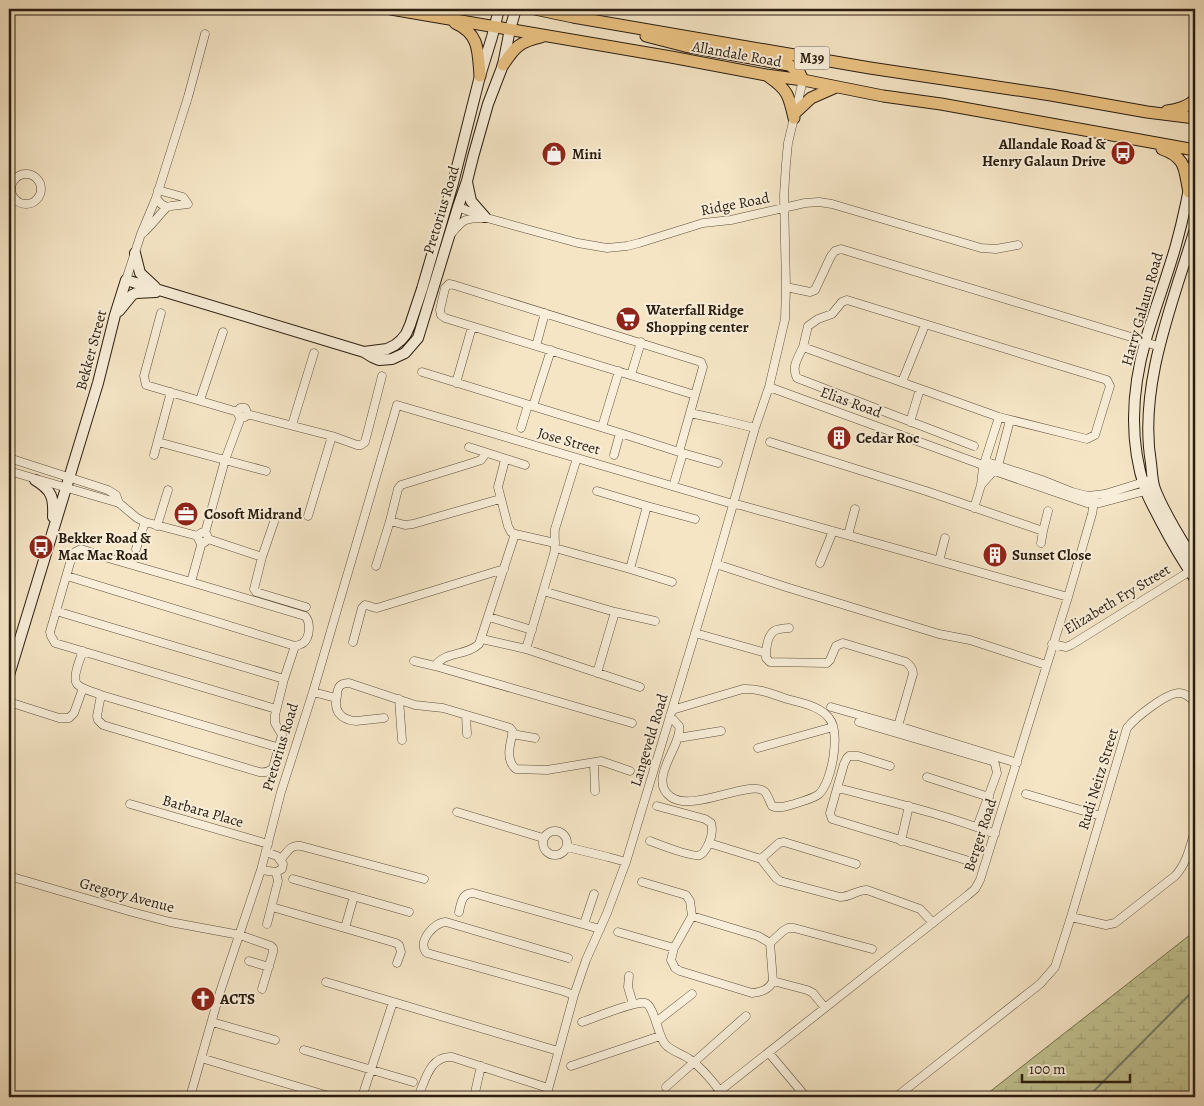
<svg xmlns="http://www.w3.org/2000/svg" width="1204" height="1106" font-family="Alegreya,serif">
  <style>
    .wetland { fill: url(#wetland-marsh); stroke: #767050 }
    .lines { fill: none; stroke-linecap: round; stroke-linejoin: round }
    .stream { stroke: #6f7f6f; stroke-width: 2 }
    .street-casing { stroke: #5d4f3d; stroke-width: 9 }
    .secondary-casing { stroke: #2a1d10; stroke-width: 12 }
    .primary-casing { stroke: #2a1d10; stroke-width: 13 }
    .street { stroke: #f8eed9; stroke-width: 8 }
    .secondary { stroke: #f8eed9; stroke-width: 10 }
    .primary { stroke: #eac282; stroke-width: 11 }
    .labels { text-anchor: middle; stroke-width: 4; stroke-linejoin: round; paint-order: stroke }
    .shield { fill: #f8eed9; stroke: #685c4c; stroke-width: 1 }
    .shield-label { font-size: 14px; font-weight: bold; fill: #2a1d10 }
    .street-label { font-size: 15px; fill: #2a1d10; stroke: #f8eed9 }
    .poi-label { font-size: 15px; font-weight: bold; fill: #2a1d10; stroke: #f8eed9; text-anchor: start }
  </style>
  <defs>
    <pattern id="wetland-marsh" width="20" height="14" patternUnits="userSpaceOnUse" patternTransform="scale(1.25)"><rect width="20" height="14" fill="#c1c391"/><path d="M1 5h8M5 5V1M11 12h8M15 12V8" fill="none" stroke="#a6a77c"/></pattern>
  </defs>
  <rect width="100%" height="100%" fill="#f5e5c5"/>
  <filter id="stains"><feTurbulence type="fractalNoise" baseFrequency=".004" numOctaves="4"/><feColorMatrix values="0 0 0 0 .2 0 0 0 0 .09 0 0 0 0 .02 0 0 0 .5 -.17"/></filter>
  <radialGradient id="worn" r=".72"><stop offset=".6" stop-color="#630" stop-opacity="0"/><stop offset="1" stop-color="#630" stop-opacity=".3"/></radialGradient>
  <!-- wetland -->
  <path class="wetland" d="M1195 931V1091L1185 1097H983Z"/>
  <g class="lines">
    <!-- stream -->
    <path class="stream" d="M1088 1097 1193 991 1195 987"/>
    <defs>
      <path id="street" d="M11 189a15 15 0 1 1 30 0a15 15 0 1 1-30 0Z
        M156 198 161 204 167 207 171 206 188 204 183 197 158 190
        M458 207 487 218 530 230 578 243 607 248 627 246 639 243 703 223 731 220 805 203 819 202 832 204 981 248 996 249 1018 245
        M143 233C152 225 158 216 167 207
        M451 234C463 220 464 218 483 218
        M126 280 141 234 156 198 188 97 205 34
        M786 287 810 292 815 290 831 256 835 251 841 249 1131 337 1160 347
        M847 300 1107 380 1110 386 1095 435 1087 439 999 417 803 347 808 326 818 319 832 314 842 302Z
        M161 313 144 376 146 385 238 412V414L240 417H245L247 414 246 410 245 408H240L238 412
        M536 346 545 313
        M803 347C798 358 791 367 797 378L974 446
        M422 372 620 433 679 452 718 463
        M631 375 641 342
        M902 382 925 325
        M456 383 472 327
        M769 387 980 464 983 467 1087 503H1100L1149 490
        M200 400 223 332
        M533 406 551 350
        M690 413 718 419 755 428
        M247 414 332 436 357 445H361L365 442 382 376
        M910 422 920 389
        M292 425 314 353
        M602 427 619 371
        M521 428 528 405
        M158 442 266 471
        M770 442 926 491 1043 531
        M469 447 525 465
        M679 452 703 367 701 362 454 285 449 284 445 288 440 310 441 315 445 318 695 395
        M154 455 171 392
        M614 455 620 433
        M9 458 108 490 116 495 119 503
        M505 460 498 487 508 526 511 532 515 534 555 543
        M987 462 1042 480 1072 492 1088 496 1105 494 1147 481
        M9 471 119 503 137 518 145 522 198 536C201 532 204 531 207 535L208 539 205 542H200L198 538V536
        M675 480 683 453
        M981 485 998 466 1010 420
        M597 491 647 506
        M974 508 981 485 983 467 999 417
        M308 516 332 436
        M390 521 405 525 413 524 500 499
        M274 522 262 557 254 589 256 592 306 607
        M157 526 168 490
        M205 533 225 460 241 417
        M848 535 855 509
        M208 539 262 557
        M1041 543 1043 531 1048 511
        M555 548 630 569 672 582
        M136 549 145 522
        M939 561 945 538
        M820 563 833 531
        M716 564 786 587 939 634 970 640 1046 665
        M376 566 390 521 398 489 401 485 472 463 481 460 486 453
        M630 569 647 506 695 519
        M67 576 295 646C296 646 302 644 303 643 310 638 311 622 305 616L191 582 108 558 81 549 75 552 70 563 50 632 51 636 55 643 276 709
        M191 582 202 542
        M543 591 615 612 655 621
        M56 611 284 679
        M489 617 532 630
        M789 628C785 628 780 629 776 630 767 634 766 650 766 658L770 662 827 663 830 660 836 646 843 643 906 662C910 665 913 668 913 674L898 726
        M695 633 766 653
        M482 639 526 649 640 687
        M353 642 362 608 365 605C369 605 372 608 377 608L504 569
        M1052 644 1066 647 1071 645 1195 568
        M526 649 554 554C556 546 554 537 555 529L577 458
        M83 651C80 659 71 680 78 685 84 690 94 692 101 695L280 748
        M414 661 435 666 632 723
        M435 666C445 651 467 656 479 644L515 534
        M597 673 615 612
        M313 692 336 698
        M101 695 97 716 98 720 103 725 259 772C265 773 269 772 273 768L282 735 275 723V715L284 679 295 646
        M399 699 402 740
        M9 702 59 718H69L74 713 83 688
        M1195 703C1192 698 1185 693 1179 693 1166 693 1135 718 1127 728L1071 917 1106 925 1115 923 1175 876C1187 863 1190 847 1195 830
        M831 707 898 726 1017 763
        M466 715 467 734
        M670 716 679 726C684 743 646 780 671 797 693 813 752 778 765 792 768 796 770 802 772 806 779 809 787 806 794 804 802 801 813 799 819 794 832 782 841 732 829 718 820 706 801 703 787 699 773 694 758 688 743 689L672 710
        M384 718 356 721C341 720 333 711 337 696 337 693 338 687 341 685 344 683 345 683 349 683L415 705 443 708 510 728 513 732C510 744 505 760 516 769L547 770 601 761 630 771
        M859 722 992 761 995 764 997 773 977 827
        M512 734 535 738
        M678 738 721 731
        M758 748 833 727
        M594 763 595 791
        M890 766 858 756H849L847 758 844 764 830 813 832 819 966 860
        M927 777 989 797
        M838 788C891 802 944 814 995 834
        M1026 794 1101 816
        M130 804 268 844
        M457 812 543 838
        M543 843a12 12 0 1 1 24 0a12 12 0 1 1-24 0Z
        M650 841C658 844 693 858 700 855 704 854 707 847 709 843 712 836 713 830 711 823L705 819 657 806
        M901 841 909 806
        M709 843 761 859 776 878 780 881 840 897C850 897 857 890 867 890L920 909 933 923
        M567 847 608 857 626 862
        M281 859C287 853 290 844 301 846L424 879
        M761 859 779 843 784 842 856 864
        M261 870 276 872 282 869 283 864 277 856 266 852
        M9 876 132 912 170 922 240 935 271 946 273 948V952L262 989
        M293 879 409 912
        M642 882 686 895 690 901 692 916
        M272 907 396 943 399 945 401 952 397 963
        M459 912C461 903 462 893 473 893L600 929
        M267 924 278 881 276 872
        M584 924 594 894
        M345 928 354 896
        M618 932 674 948
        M770 943 758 936 692 916 674 948 671 960 675 968 680 971 752 993C761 992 769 990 773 981L770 943 783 931 788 928H794L872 949
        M568 958 446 922C434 922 416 943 427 953L563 991 574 995
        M249 961 269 967
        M629 976 628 987 633 1004
        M773 981 807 990 813 993 825 1008
        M326 982 558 1051
        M212 1022 275 1040
        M582 1022C594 1018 635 1001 645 1003 654 1005 658 1036 665 1044 671 1051 680 1053 688 1058 700 1066 711 1079 720 1091
        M656 1022 692 994
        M304 1050 413 1082
        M769 1053 806 1097
        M201 1058 332 1097
        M571 1066 660 1036
        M666 1087 746 1016
        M190 1097 220 992 261 870 281 792 313 692 397 405 733 504 740 505 1068 597
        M362 1097 393 1002
        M418 1097C425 1081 430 1055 452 1057L548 1088
        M474 1097 481 1066
        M546 1097 574 995 586 960 607 913 626 862 716 564 755 428 769 387 785 319 786 287 784 195 786 164 788 143 803 80
        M712 1097 968 895 975 889 980 880 1068 597 1092 514 1095 496
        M896 1097 1040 984 1055 967 1071 917"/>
      <path id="secondary" d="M1195 156C1190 186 1184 216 1176 245 1167 277 1155 308 1146 339 1132 388 1129 441 1145 489 1149 500 1155 510 1160 520 1171 541 1182 560 1195 579
        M467 182 471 201 485 217
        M1195 229C1173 302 1138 386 1151 463 1152 471 1152 481 1155 489 1165 515 1181 539 1195 562
        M135 253 140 273 155 287
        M119 311 132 295 136 293 156 292
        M364 352 387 349 395 345 401 340 406 334 410 325 422 289 453 183 480 76 492 37 499 9
        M35 480C52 490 54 498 53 517
        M9 675 98 383 115 315 126 280 364 352 372 357 379 360 392 359 405 353 418 338 458 207 467 181 473 157 488 104 503 65 510 29 516 9"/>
      <path id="primary" d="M391 9 671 57 766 75 803 80 883 96 941 104 1195 150
        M535 9 573 17 870 68 1051 95 1147 112 1195 118
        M455 23C480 34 478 52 480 76
        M646 36 685 46 789 65 799 72 803 80
        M503 65C515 47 519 42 541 37
        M769 77C788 90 789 96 794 118
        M1167 111C1178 110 1187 107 1195 100
        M795 113 811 98 836 87
        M1162 149C1187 158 1184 170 1189 192"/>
    </defs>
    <!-- street casing -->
    <use href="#street" class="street-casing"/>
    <!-- secondary casing -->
    <use href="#secondary" class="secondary-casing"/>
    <!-- primary casing -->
    <use href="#primary" class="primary-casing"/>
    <!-- street -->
    <use href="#street" class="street"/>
    <!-- secondary -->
    <use href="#secondary" class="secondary"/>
    <!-- primary -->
    <use href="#primary" class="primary"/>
  </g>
  <!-- icons -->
  <defs>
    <symbol id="bus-disc" viewBox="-11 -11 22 22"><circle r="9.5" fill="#8f2418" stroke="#f8eed9"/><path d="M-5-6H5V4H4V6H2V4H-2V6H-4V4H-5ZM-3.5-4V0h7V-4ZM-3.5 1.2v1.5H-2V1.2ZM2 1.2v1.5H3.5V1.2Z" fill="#fff"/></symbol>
    <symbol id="shop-disc" viewBox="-11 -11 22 22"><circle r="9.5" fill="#8f2418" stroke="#f8eed9"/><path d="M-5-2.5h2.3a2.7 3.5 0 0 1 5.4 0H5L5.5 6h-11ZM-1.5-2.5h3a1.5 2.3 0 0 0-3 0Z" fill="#fff"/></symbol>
    <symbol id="supermarket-disc" viewBox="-11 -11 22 22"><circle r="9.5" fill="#8f2418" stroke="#f8eed9"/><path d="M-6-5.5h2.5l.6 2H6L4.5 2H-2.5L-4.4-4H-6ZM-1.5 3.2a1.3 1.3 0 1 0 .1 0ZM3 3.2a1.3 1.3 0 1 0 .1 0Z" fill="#fff"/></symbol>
    <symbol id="building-disc" viewBox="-11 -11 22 22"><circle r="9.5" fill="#8f2418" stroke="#f8eed9"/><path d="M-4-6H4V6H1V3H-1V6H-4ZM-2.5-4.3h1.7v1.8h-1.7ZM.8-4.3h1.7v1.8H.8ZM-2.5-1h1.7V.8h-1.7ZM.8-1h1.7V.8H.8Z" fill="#fff"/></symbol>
    <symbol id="office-disc" viewBox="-11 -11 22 22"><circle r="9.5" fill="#8f2418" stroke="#f8eed9"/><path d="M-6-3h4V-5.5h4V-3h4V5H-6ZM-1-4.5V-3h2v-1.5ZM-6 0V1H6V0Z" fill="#fff"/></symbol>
    <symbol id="church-disc" viewBox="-11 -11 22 22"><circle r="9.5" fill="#8f2418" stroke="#f8eed9"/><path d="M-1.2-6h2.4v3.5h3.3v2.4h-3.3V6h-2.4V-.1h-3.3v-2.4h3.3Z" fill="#fff"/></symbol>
  </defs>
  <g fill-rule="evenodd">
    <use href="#bus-disc" x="1109" y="139" width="28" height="28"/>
    <use href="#shop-disc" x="540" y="140" width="28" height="28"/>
    <use href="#supermarket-disc" x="614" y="305" width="28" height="28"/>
    <use href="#building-disc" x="825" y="424" width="28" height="28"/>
    <use href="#office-disc" x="172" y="500" width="28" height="28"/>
    <use href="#bus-disc" x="27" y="533" width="28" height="28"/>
    <use href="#building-disc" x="981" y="541" width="28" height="28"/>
    <use href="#church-disc" x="189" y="985" width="28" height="28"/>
  </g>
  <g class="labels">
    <!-- shield labels -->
    <rect class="shield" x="794.5" y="46.5" width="35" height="23" rx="4"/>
    <g class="shield-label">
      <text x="812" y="63">M39</text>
    </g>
    <!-- street labels -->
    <g class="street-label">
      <text transform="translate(737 54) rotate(10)" y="5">Allandale Road</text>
      <text transform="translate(735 204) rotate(-11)" y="5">Ridge Road</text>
      <text transform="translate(441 210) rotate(-73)" y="5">Pretorius Road</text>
      <text transform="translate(1142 309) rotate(-74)" y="5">Harry Galaun Road</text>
      <text transform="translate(91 350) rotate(-75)" y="5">Bekker Street</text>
      <text transform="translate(851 402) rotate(20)" y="5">Elias Road</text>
      <text transform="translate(569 441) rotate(16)" y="5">Jose Street</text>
      <text transform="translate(1117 599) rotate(-31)" y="5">Elizabeth Fry Street</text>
      <text transform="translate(649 740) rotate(-73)" y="5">Langeveld Road</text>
      <text transform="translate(280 747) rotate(-73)" y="5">Pretorius Road</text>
      <text transform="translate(1098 779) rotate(-73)" y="5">Rudi Neitz Street</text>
      <text transform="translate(203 811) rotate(16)" y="5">Barbara Place</text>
      <text transform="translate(980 835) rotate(-72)" y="5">Berger Road</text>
      <text transform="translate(127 895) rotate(15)" y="5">Gregory Avenue</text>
    </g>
    <!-- poi labels -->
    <g class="poi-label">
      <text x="1106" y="149" text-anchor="end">Allandale Road &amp;<tspan x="1106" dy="17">Henry Galaun Drive</tspan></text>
      <text x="572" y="159">Mini</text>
      <text x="646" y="315">Waterfall Ridge<tspan x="646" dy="17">Shopping center</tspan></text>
      <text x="856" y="443">Cedar Roc</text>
      <text x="204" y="519">Cosoft Midrand</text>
      <text x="58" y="543">Bekker Road &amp;<tspan x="58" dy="17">Mac Mac Road</tspan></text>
      <text x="1012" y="560">Sunset Close</text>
      <text x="220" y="1004">ACTS</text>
    </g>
  </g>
  <!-- margin -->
  <rect width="1204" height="1106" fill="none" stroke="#f5e5c5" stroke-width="30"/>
  <rect x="10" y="10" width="1184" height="1086" fill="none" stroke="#2a1d10" stroke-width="2.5"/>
  <rect x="15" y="15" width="1174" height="1076" fill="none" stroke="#2a1d10"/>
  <!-- scale -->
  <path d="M1022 1074v8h108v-8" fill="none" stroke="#2a1d10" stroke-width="2.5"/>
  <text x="1029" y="1074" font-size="15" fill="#2a1d10" stroke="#f8eed9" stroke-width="4" paint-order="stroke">100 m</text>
  <rect width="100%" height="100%" filter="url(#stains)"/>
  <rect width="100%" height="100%" fill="url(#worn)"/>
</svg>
